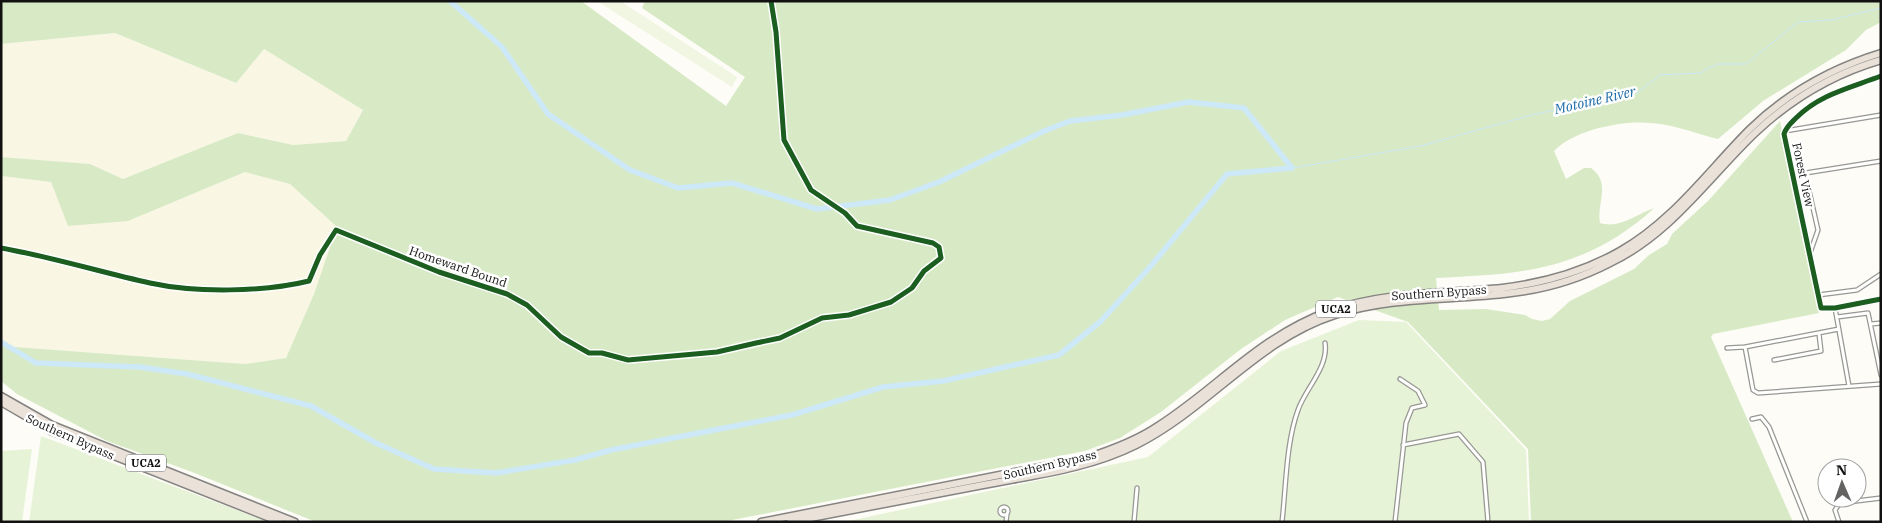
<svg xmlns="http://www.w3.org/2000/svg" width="1882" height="523" font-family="'IBM Plex Serif',serif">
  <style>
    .farmland { fill: #f9f7e4 }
    .green { fill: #e7f3d7 }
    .forest { fill: #d8eac5 }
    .pitch { fill: #f0f6e1 }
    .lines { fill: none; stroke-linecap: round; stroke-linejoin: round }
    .stream { stroke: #cde8f7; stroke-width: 1 }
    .river { stroke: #cde8f7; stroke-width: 5.5 }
    .street-casing { stroke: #979795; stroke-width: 5.5 }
    .highway-casing { stroke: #858482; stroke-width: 9 }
    .street { stroke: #fffffe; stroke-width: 3 }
    .highway { stroke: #eae1d8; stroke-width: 6 }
    .cycleway-casing { stroke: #fff; stroke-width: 8 }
    .cycleway { stroke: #1b5e20; stroke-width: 5 }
    .labels { text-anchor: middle; stroke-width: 5; stroke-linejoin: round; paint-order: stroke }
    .shield { fill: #fff; stroke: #585858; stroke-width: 1 }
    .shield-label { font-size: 11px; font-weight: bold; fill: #111 }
    .street-label { font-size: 12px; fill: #111; stroke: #fff }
    .water-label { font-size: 14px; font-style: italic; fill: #1768a6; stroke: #fff }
  </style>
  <rect width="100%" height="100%" fill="#fdfcf7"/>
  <!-- farmland -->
  <path class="farmland" d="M115 33 235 83 264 49 363 109 346 141 293 145 238 133 123 179 90 164 1 157V44Z
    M245 172 290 184 337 227 314 294 286 358 245 364 1 346V176L51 182 128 221Z"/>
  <!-- green -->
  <path class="green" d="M1359 320 1406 322 1526 450 1529 522H844L1148 457 1281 351Z
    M41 436 268 522H29Z
    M32 449 22 522H1V451Z"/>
  <!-- forest -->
  <path class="forest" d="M1 1H581L726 106 745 77 642 8 645 1H1881V22L1866 30 1846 50 1763 101 1718 139C1697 134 1673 124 1651 123 1622 120 1574 130 1554 151L1566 179 1584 168H1591C1612 183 1596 204 1600 223 1621 229 1636 214 1654 208 1643 219 1631 227 1618 236 1557 274 1505 274 1436 278L1439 310 1486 309 1525 315 1532 319 1542 321 1550 319 1570 301 1634 269 1649 255 1667 244 1672 234 1708 201 1780 121 1819 313 1713 334 1711 337 1793 522H1531L1528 449 1408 322 1338 297 1285 320 1241 349 1161 412 1120 438 1085 451 722 522H316L192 472 107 441 17 394 1 381V346L245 364 286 358 314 294 337 227 290 184 245 172 128 221 68 226 51 182 1 176V157L90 164 123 179 238 133 293 145 346 141 363 110 264 49 236 83 115 33 1 44Z"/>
  <!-- pitch -->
  <path class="pitch" d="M597 1H620L737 77 732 87Z"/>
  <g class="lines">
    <!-- stream -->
    <path class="stream" d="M1292 168 1421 146 1531 115 1637 93 1660 75 1700 73 1717 64H1746L1798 22 1831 20 1881 8"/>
    <!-- river -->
    <path class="river" d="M450 1 502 47 548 114 630 170 678 188 732 183 817 209 890 200 939 182 1044 131 1070 121 1122 115 1189 102 1244 108 1292 168
      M1 342 36 363 140 367 187 374 311 406 376 443 434 469 496 473 575 460 611 450 792 415 883 387 943 381 1059 355 1101 321 1150 267 1227 174 1292 168"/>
    <defs>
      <path id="street" d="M1881 76C1850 88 1820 94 1796 118 1791 123 1786 127 1784 134L1821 308H1835L1881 299
        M1785 131 1881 115
        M1793 175 1881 161
        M1808 186 1818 230 1810 253
        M1818 295 1857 290 1881 274
        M1835 308 1849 386
        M1837 317 1868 313 1881 375
        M1871 324 1881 323
        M1839 329 1745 347 1753 390 1758 393 1881 384
        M1727 348 1745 347
        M1774 360 1821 351 1819 334
        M1752 419 1761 417 1769 427 1807 522
        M1403 445 1459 434 1483 462 1488 522
        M1000 511a4 4 0 1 1 8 0a4 4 0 1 1-8 0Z
        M1006 522 1007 514
        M1134 522 1137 488
        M1282 522C1286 487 1286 443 1298 410 1305 389 1329 367 1325 343
        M1395 522 1406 423 1412 408 1425 405 1418 391 1400 379
        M1839 522 1835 510 1840 503 1881 498"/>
      <path id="highway" d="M1 396 52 425 295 522
        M1 402 51 431 280 522
        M761 522 1086 458C1111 450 1136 441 1158 426 1219 387 1257 338 1329 311 1385 291 1443 294 1502 288 1543 283 1583 272 1620 251 1673 221 1708 171 1750 129 1787 93 1832 68 1881 53
        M790 522C854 510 918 497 983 485 1034 475 1088 469 1136 445 1208 409 1257 340 1335 315 1393 296 1451 301 1511 293 1546 289 1579 279 1610 263 1671 234 1708 178 1755 133 1791 99 1833 74 1881 60"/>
    </defs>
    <!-- street casing -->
    <use href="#street" class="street-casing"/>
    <!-- highway casing -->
    <use href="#highway" class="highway-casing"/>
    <!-- street -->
    <use href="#street" class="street"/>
    <!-- highway -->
    <use href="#highway" class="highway"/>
    <defs>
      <path id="cycleway" d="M1881 76C1850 88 1820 94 1796 118 1791 123 1786 127 1784 134L1821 308H1835L1881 299
        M1 248C52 257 100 272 150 283 196 293 264 292 309 281L320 255 336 230 439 272 507 294 527 305 561 337 589 353H602L628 360 717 352 756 343 780 338 822 318 849 315 891 302 912 288 924 271 941 258 939 247 933 243 857 226 845 213 811 190 784 140 776 32 771 1"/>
    </defs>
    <!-- cycleway casing -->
    <use href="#cycleway" class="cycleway-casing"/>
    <!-- cycleway -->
    <use href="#cycleway" class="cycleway"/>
  </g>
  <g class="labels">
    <!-- shield labels -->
    <g class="shield">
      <rect x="1316" y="300.5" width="40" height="17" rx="4"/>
      <rect x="126" y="454.5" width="40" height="17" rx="4"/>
    </g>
    <g class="shield-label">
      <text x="1336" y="313">UCA2</text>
      <text x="146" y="467">UCA2</text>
    </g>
    <!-- street labels -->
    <g class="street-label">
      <text transform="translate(1803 175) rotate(78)" y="4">Forest View</text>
      <text transform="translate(458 267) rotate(19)" y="4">Homeward Bound</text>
      <text transform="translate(1439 293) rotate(-4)" y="4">Southern Bypass</text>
      <text transform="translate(70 437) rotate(24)" y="4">Southern Bypass</text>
      <text transform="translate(1050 465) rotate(-13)" y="4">Southern Bypass</text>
    </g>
    <!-- water labels -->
    <g class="water-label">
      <text transform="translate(1595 100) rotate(-13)" y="5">Motoine River</text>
    </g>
  </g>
  <!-- border -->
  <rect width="1882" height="523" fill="none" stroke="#111111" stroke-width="5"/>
  <!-- north arrow -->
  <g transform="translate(1842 483) rotate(358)"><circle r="24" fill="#ffffff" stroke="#a0a0a0"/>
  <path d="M0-4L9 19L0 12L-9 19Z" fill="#646362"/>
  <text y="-8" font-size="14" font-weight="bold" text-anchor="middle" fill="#111111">N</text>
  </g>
</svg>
